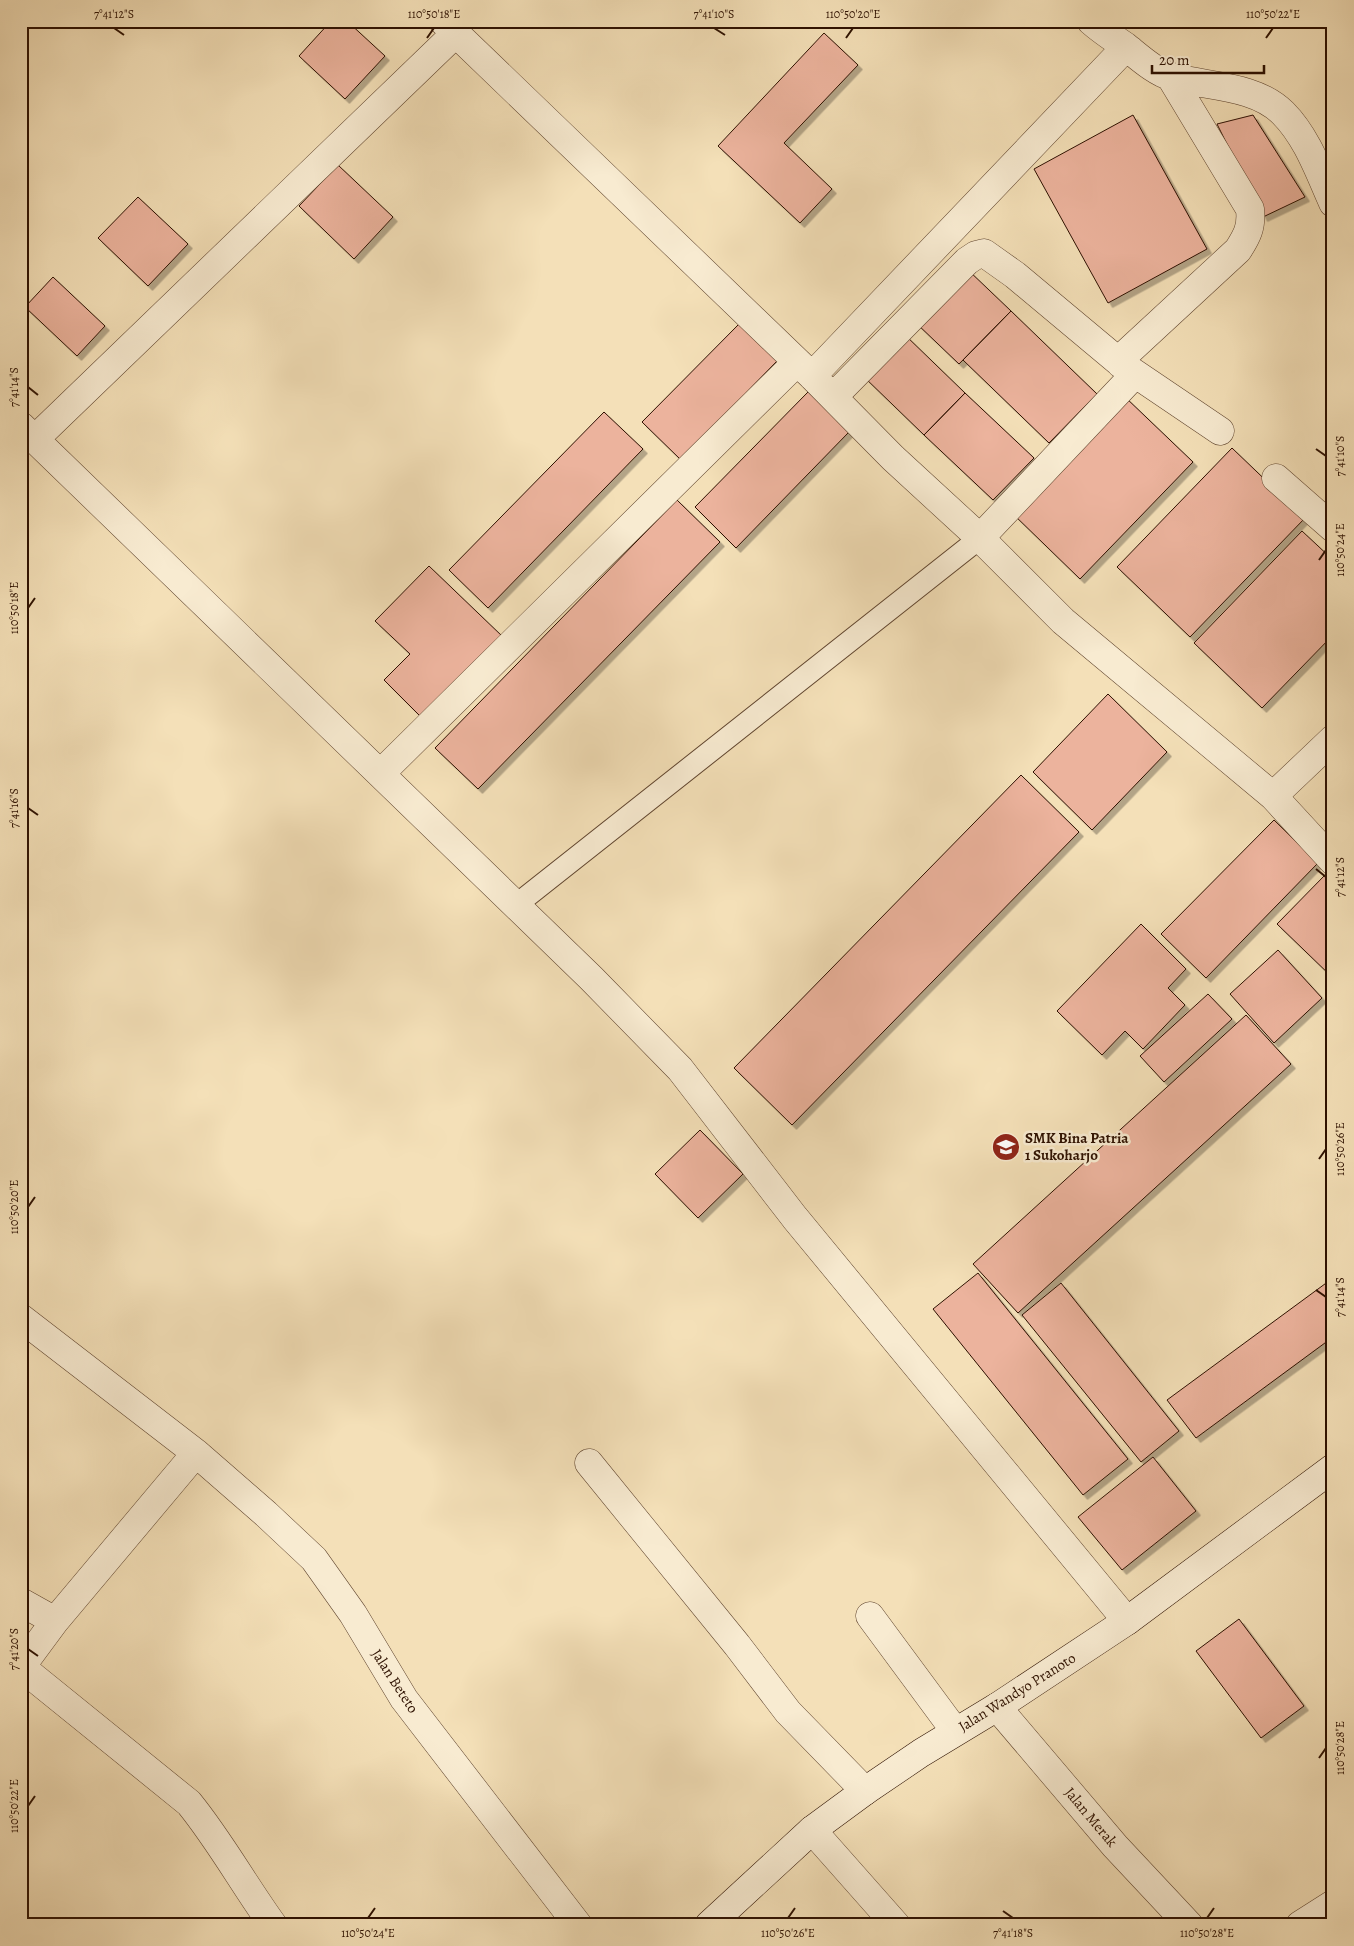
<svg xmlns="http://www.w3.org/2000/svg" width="1354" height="1946" font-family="Alegreya,serif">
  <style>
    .building { fill: #ecb39d; stroke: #2e1101; filter: url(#shadow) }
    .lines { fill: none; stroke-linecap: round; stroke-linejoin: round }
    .lane-casing { stroke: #60452f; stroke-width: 23 }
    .street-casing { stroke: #60452f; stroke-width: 29 }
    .secondary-casing { stroke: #2e1101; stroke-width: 29 }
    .lane { stroke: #f8ebd1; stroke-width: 21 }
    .street { stroke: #f8ebd1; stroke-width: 28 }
    .secondary { stroke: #f8ebd1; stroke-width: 28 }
    .ticks { fill: none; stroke: #2e1101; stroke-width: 2 }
    .labels { text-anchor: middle; stroke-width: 5; stroke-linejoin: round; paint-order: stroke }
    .poi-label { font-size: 15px; font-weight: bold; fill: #2e1101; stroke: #f8ebd1; text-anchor: start }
    .street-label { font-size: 15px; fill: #2e1101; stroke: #f8ebd1 }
    .neatline { fill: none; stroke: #2e1101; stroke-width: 2 }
    .ticks-label { font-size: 12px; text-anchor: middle; fill: #2e1101 }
  </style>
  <defs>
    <filter id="shadow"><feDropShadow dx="4.5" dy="4.5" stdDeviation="0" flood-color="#0004"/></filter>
  </defs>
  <rect width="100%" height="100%" fill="#f4e0b8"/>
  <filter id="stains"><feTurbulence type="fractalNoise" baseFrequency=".004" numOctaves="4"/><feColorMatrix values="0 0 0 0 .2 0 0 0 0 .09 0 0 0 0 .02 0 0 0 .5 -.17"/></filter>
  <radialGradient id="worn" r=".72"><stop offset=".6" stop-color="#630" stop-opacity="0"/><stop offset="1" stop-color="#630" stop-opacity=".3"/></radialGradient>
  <!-- building -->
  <path class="building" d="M331 21H347L385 56 345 99 299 56Z
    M824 33 858 65 784 143 832 189 800 223 718 146Z
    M1133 115 1207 249 1108 303 1034 169Z
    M1253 115 1305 197 1263 217 1217 124Z
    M338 165 393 217 354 259 299 206Z
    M138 197 188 244 148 286 98 238Z
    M967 269 1011 311 959 364 915 322Z
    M53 277 105 326 77 356 25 307Z
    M1011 311 1097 394 1049 443 963 360Z
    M739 324 777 361 681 460 642 422Z
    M903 333 965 393 924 435 862 375Z
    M808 392 849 432 736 548 695 507Z
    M965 393 1034 458 993 500 924 435Z
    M1124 396 1193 462 1080 579 1011 512Z
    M604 412 643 449 488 608 449 570Z
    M1232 448 1305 518 1190 637 1117 567Z
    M677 500 720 542 478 789 435 748Z
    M1302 531 1333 560V635L1262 708 1194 643Z
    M429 566 503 637 423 719 384 680 410 654 375 621Z
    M1108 694 1167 752 1092 830 1033 772Z
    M1021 775 1079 832 792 1125 734 1068Z
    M1274 820 1318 863 1206 978 1161 934Z
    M1325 875 1333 883V978L1277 924Z
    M1141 924 1186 969 1168 988 1185 1005 1143 1049 1125 1031 1102 1055 1057 1011Z
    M1278 950 1322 998 1274 1043 1230 994Z
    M1208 994 1232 1019 1164 1082 1140 1056Z
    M1246 1015 1291 1064 1018 1313 973 1264Z
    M700 1130 743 1174 698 1218 655 1174Z
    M978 1273 1128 1459 1083 1495 933 1309Z
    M1333 1278V1337L1196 1438 1167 1400Z
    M1061 1283 1179 1431 1141 1462 1022 1315Z
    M1153 1457 1196 1511 1122 1570 1078 1517Z
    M1239 1619 1304 1706 1261 1738 1196 1651Z"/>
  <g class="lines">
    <defs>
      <path id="lane" d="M516 905 980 538"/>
      <path id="street" d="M443 21 812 376 893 458 980 538 1063 621 1273 796 1333 861
        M1091 21C1101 30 1113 38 1125 46 1139 57 1155 72 1172 77 1208 87 1255 85 1283 113 1307 137 1319 172 1333 203
        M1121 364 1220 431
        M812 376 1126 47
        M833 397 967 261 976 255 984 253 1015 275 1118 361 1238 250C1247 236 1252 227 1250 209L1170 76
        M21 426 591 978 680 1069 795 1218 1127 1621
        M35 439 456 33
        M1276 478 1333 528
        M980 538 1135 374
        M381 773 797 362
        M1273 796 1333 739
        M21 1318 196 1453 266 1514 314 1559 353 1614 404 1699 578 1925
        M589 1463 737 1645 788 1712 865 1791
        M21 1602 55 1621
        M870 1616 955 1731
        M21 1667 189 1803C220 1841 244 1885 273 1925
        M21 1667 55 1621 196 1453
        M997 1707 1115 1846 1189 1925
        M812 1830 896 1925
        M1300 1925 1333 1904"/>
      <path id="secondary" d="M709 1925 812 1830 865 1791 921 1753 997 1707 1127 1621 1333 1468"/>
    </defs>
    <!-- lane casing -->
    <use href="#lane" class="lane-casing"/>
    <!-- street casing -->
    <use href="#street" class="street-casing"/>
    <!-- secondary casing -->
    <use href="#secondary" class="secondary-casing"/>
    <!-- lane -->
    <use href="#lane" class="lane"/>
    <!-- street -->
    <use href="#street" class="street"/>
    <!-- secondary -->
    <use href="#secondary" class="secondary"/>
  </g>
  <!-- ticks -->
  <path class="ticks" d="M114 28 124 35M714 28 725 35M427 38 434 28M846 38 853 28M1266 38 1273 28M28 387 38 395M1316 449 1326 456M1319 560 1326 550M28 608 35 598M28 808 38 815M1316 869 1326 877M1319 1159 1326 1149M28 1207 35 1197M1316 1290 1326 1297M28 1649 38 1656M1319 1758 1326 1748M28 1806 35 1796M1003 1911 1013 1918M368 1918 375 1908M788 1918 795 1908M1207 1918 1214 1908"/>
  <!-- icons -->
  <defs>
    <symbol id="school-disc" viewBox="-11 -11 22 22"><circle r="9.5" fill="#8f2418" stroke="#f8ebd1"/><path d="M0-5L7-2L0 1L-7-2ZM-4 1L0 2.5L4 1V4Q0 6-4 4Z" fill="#fff"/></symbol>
  </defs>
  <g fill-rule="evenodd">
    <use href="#school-disc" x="990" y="1131" width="32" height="32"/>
  </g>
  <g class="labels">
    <!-- poi labels -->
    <g class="poi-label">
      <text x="1025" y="1143">SMK Bina Patria<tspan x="1025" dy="17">1 Sukoharjo</tspan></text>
    </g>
    <!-- street labels -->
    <g class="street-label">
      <text transform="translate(395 1681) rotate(57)" y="5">Jalan Beteto</text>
      <text transform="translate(1017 1692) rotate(-32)" y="5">Jalan Wandyo Pranoto</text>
      <text transform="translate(1091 1817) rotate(50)" y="5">Jalan Merak</text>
    </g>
  </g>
  <!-- margin -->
  <rect width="1354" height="1946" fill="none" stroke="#f4e0b8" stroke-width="55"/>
  <!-- scale -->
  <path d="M1152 65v8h112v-8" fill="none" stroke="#2e1101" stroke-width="2.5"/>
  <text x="1159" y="65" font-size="15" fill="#2e1101" stroke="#f8ebd1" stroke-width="4" paint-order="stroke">20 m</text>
  <rect x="28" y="28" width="1298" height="1890" class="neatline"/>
  <g class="ticks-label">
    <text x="114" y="18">7°41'12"S</text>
    <text x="434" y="18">110°50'18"E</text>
    <text x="714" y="18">7°41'10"S</text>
    <text x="853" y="18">110°50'20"E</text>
    <text x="1273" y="18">110°50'22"E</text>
    <text transform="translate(14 387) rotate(-90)" y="4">7°41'14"S</text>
    <text transform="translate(1340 456) rotate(-90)" y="4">7°41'10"S</text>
    <text transform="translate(1340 550) rotate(-90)" y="4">110°50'24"E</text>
    <text transform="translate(14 608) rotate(-90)" y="4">110°50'18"E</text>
    <text transform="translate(14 808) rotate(-90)" y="4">7°41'16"S</text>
    <text transform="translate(1340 877) rotate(-90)" y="4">7°41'12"S</text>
    <text transform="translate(1340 1149) rotate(-90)" y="4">110°50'26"E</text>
    <text transform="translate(14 1207) rotate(-90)" y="4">110°50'20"E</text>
    <text transform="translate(1340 1297) rotate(-90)" y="4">7°41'14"S</text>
    <text transform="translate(14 1649) rotate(-90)" y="4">7°41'20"S</text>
    <text transform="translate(1340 1748) rotate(-90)" y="4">110°50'28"E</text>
    <text transform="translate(14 1806) rotate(-90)" y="4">110°50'22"E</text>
    <text x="368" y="1937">110°50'24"E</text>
    <text x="788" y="1937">110°50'26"E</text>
    <text x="1013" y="1937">7°41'18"S</text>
    <text x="1207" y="1937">110°50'28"E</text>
  </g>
  <rect width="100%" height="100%" filter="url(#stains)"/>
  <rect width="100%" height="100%" fill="url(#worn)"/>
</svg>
